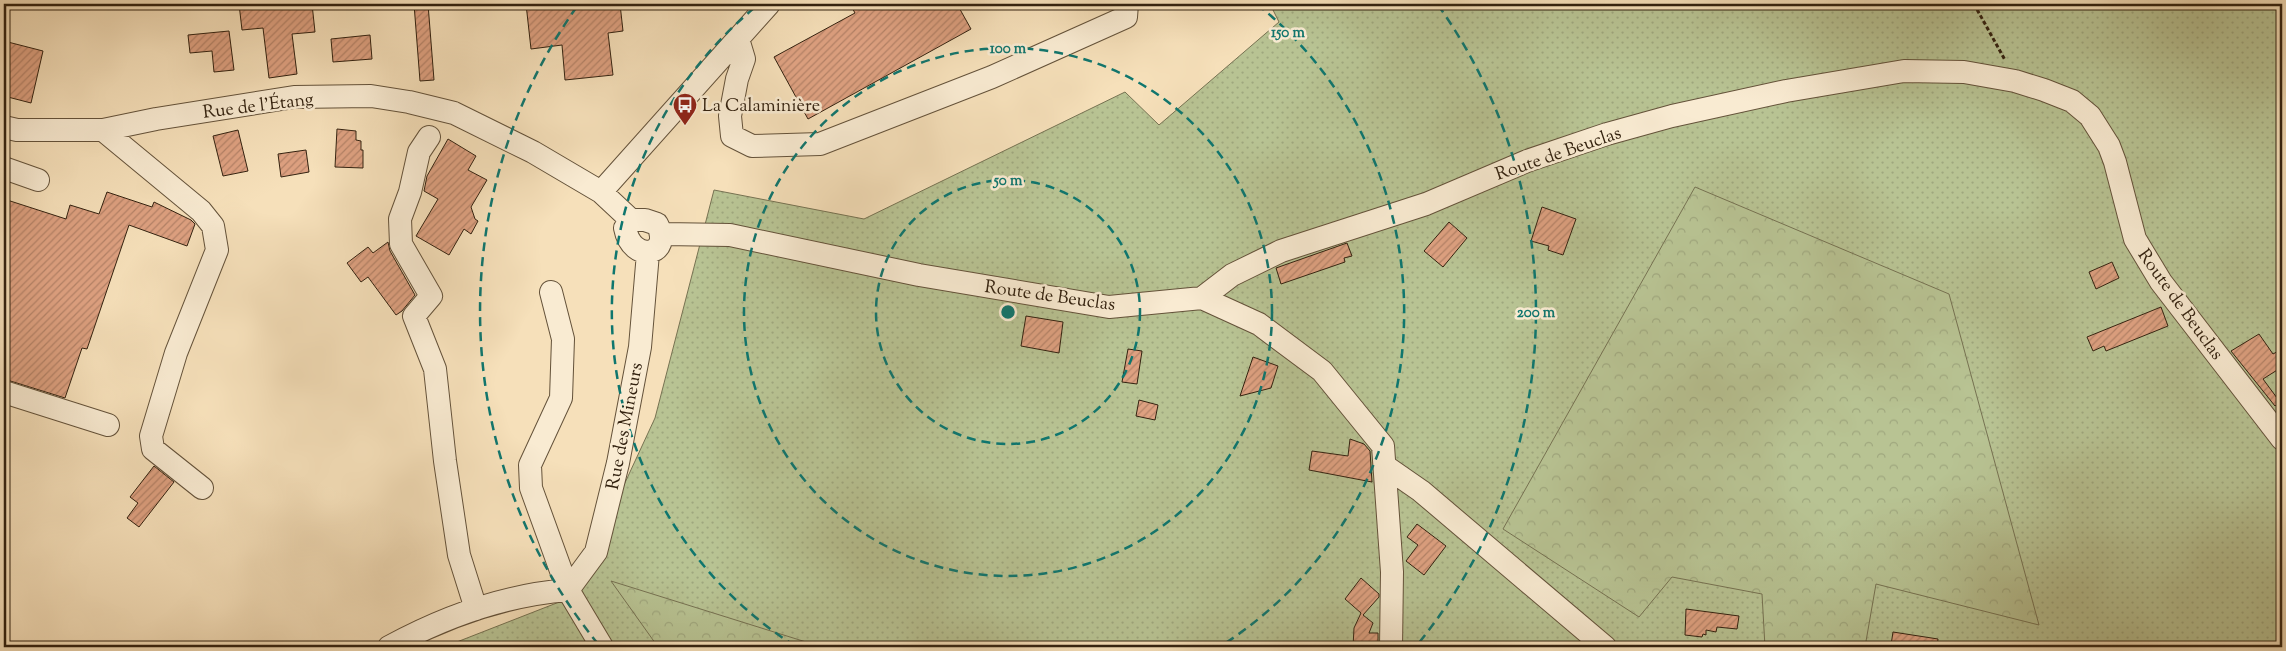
<svg xmlns="http://www.w3.org/2000/svg" width="2286" height="651" font-family="'Sorts Mill Goudy',serif">
  <style>
    .grass { fill: url(#grass-dots); stroke: #767252 }
    .forest { fill: url(#forest-crowns); stroke: #767252 }
    .building { fill: url(#building-hatch); stroke: #332210 }
    .lines { fill: none; stroke-linecap: round; stroke-linejoin: round }
    .minor-casing { stroke: #64523a; stroke-width: 24 }
    .path { stroke: #332210; stroke-width: 3; stroke-dasharray: 4 2.5; stroke-linecap: butt }
    .minor { stroke: #f9ebd2; stroke-width: 22 }
    .ring { fill: none; stroke: #0f766e; stroke-width: 2.5; stroke-dasharray: 9 6 }
    .labels { text-anchor: middle; stroke-width: 5; stroke-linejoin: round; paint-order: stroke }
    .street-label { font-size: 18px; fill: #332210; stroke: #f9ebd2 }
    .poi-label { font-size: 18px; fill: #332210; stroke: #f9ebd2; text-anchor: start }
    .centre { fill: #0f766e; stroke: #f9ebd2; stroke-width: 2.5 }
    .ring-label { font-size: 15px; text-anchor: middle; font-weight: bold; fill: #0f766e; stroke: #f9ebd2; stroke-width: 5; stroke-linejoin: round; paint-order: stroke }
  </style>
  <defs>
    <pattern id="grass-dots" width="8" height="8" patternUnits="userSpaceOnUse" patternTransform="scale(1.25)"><rect width="8" height="8" fill="#b8c393"/><path d="M2 2h.1M6 6h.1" fill="none" stroke="#9fa77e" stroke-width="1.8" stroke-linecap="round"/></pattern>
    <pattern id="forest-crowns" width="20" height="18" patternUnits="userSpaceOnUse" patternTransform="scale(1.25)"><rect width="20" height="18" fill="#b8c393"/><path d="M2 6a3 3 0 1 1 6 0M12 15a3 3 0 1 1 6 0" fill="none" stroke="#9fa77e"/></pattern>
    <pattern id="building-hatch" width="6" height="6" patternUnits="userSpaceOnUse" patternTransform="scale(1.25)"><rect width="6" height="6" fill="#dea181"/><path d="M-1 1l2-2M0 6l6-6M5 7l2-2" fill="none" stroke="#b58368"/></pattern>
  </defs>
  <rect width="100%" height="100%" fill="#f6e0ba"/>
  <filter id="stains"><feTurbulence type="fractalNoise" baseFrequency=".004" numOctaves="4"/><feColorMatrix values="0 0 0 0 .2 0 0 0 0 .09 0 0 0 0 .02 0 0 0 .5 -.17"/></filter>
  <radialGradient id="worn" r=".72"><stop offset=".6" stop-color="#630" stop-opacity="0"/><stop offset="1" stop-color="#630" stop-opacity=".3"/></radialGradient>
  <!-- grass -->
  <path class="grass" d="M1270 4H2282V647H444L572 597 655 418 714 190 864 219 1125 92 1159 125 1279 22Z"/>
  <!-- forest -->
  <path class="forest" d="M1695 187 1949 294 2039 625 1876 584 1865 647H1765L1762 594 1672 577 1639 617 1503 529Z
    M611 581 822 647H658Z"/>
  <!-- building -->
  <path class="building" d="M239 4H312L315 32 292 34 297 74 269 78 263 28 242 30Z
    M414 4H428L434 80 420 81Z
    M526 4H620L623 31 608 33 613 75 565 80 562 45 531 49Z
    M850 4H957L971 29 808 119 774 57 855 13Z
    M229 31 234 70 214 72 212 51 190 53 188 35Z
    M370 35 372 59 333 62 331 39Z
    M4 41 43 51 31 103 4 96Z
    M337 129 356 131V140L361 141V150H363V168L335 167Z
    M238 130 248 171 223 176 213 136Z
    M448 139 476 156 468 170 487 180 471 207 475 219 478 221 471 234 464 229 449 255 416 236 438 199 424 191 427 176Z
    M306 150 309 172 281 177 278 154Z
    M107 192 152 207 154 202 191 220 195 224 187 246 129 225 87 349 82 348 65 398 4 379V199L66 219 70 205 99 214Z
    M1542 207 1576 219 1563 255 1548 250 1549 246 1531 241Z
    M1449 222 1467 238 1443 267 1424 251Z
    M388 242 390 251 415 295 402 311 396 315 368 277 361 282 347 263 368 247 373 253Z
    M1347 243 1352 256 1344 258 1345 262 1281 284 1276 268Z
    M2112 262 2119 278 2096 289 2089 272Z
    M2161 307 2168 326 2106 351 2104 346 2093 351 2087 337Z
    M1026 316 1063 322 1059 353 1021 346Z
    M2259 334 2273 354 2282 349V367L2263 379 2280 402 2275 406 2231 351Z
    M1128 349 1142 351 1137 384 1122 382Z
    M1253 357 1278 366 1271 388 1240 396Z
    M1139 400 1158 405 1155 420 1136 416Z
    M1350 439 1364 444 1370 451 1372 482 1309 470 1312 451 1348 456Z
    M154 466 174 482 139 527 127 518 138 503 130 497Z
    M1417 524 1446 546 1424 575 1406 561 1418 545 1407 537Z
    M1361 578 1379 594V597L1363 615 1373 623 1369 633H1378V647H1353L1354 628 1361 613 1345 599Z
    M1686 609 1739 616 1737 629 1717 627 1716 632 1706 630V635L1703 634 1702 637 1685 635Z
    M1893 632 1938 639 1937 647 1891 645Z"/>
  <g class="lines">
    <defs>
      <path id="minor" d="M738 39 744 59 737 79 730 116 732 136 752 146 820 144 992 77 1126 17 1127 4
        M4 127 17 130H103L156 119 294 97 371 96 409 102 454 113 533 152 601 192 631 220
        M103 130 201 211 213 226 217 250 176 353 151 436 153 449 202 488
        M429 137 419 152 410 192 400 219 401 244 431 296 414 316 435 369 445 461 459 555 476 609
        M4 168 38 180
        M601 192 769 4
        M631 220H645L657 224C674 255 632 265 625 228Z
        M663 234 730 235 919 275 1109 307 1202 298 1232 275 1281 251 1426 204 1527 161 1607 134 1672 116 1786 91 1904 71 1964 72 2015 81 2044 90 2072 101 2090 116 2109 146 2115 162 2135 239 2161 282 2282 439
        M551 292 563 339 561 398 530 465 531 488 568 590 602 647
        M1202 298 1259 324 1322 371 1383 446 1392 572 1391 647
        M4 392 108 425
        M1385 466 1421 491 1605 647
        M568 590 596 552 618 463 640 347 648 253
        M389 647C444 617 506 595 568 590"/>
    </defs>
    <!-- minor casing -->
    <use href="#minor" class="minor-casing"/>
    <!-- path -->
    <path class="path" d="M1974 4 2005 60"/>
    <!-- minor -->
    <use href="#minor" class="minor"/>
  </g>
  <!-- distance rings -->
  <g class="ring">
    <circle cx="1008" cy="312" r="132"/>
    <circle cx="1008" cy="312" r="264"/>
    <path d="M795 646A396 396 0 0 1 759 4M1257 4A396 396 0 0 1 1221 646"/>
    <path d="M598 644A528 528 0 0 1 578 5M1438 5A528 528 0 0 1 1418 644"/>
  </g>
  <!-- icons -->
  <defs>
    <symbol id="bus-pin" viewBox="-11 -11 22 30"><path d="M0 17L-7.5 6A9.5 9.5 0 1 1 7.5 6Z" fill="#8f2418" stroke="#f9ebd2"/><path d="M-5-6H5V4H4V6H2V4H-2V6H-4V4H-5ZM-3.5-4V0h7V-4ZM-3.5 1.2v1.5H-2V1.2ZM2 1.2v1.5H3.5V1.2Z" fill="#fff"/></symbol>
  </defs>
  <g fill-rule="evenodd">
    <use href="#bus-pin" x="671" y="91" width="28" height="38"/>
  </g>
  <g class="labels">
    <!-- street labels -->
    <g class="street-label">
      <text transform="translate(258 105) rotate(-7)" y="6">Rue de l'Étang</text>
      <text transform="translate(1558 153) rotate(-19)" y="6">Route de Beuclas</text>
      <text transform="translate(1050 295) rotate(8)" y="6">Route de Beuclas</text>
      <text transform="translate(2181 304) rotate(54)" y="6">Route de Beuclas</text>
      <text transform="translate(624 426) rotate(-79)" y="6">Rue des Mineurs</text>
    </g>
    <!-- poi labels -->
    <g class="poi-label">
      <text x="702" y="111">La Calaminière</text>
    </g>
  </g>
  <circle cx="1008" cy="312" r="8" class="centre"/>
  <g class="ring-label">
    <text x="1288" y="37">150 m</text>
    <text x="1008" y="53">100 m</text>
    <text x="1008" y="185">50 m</text>
    <text x="1536" y="317">200 m</text>
  </g>
  <!-- margin -->
  <rect width="2286" height="651" fill="none" stroke="#f6e0ba" stroke-width="20"/>
  <rect x="5" y="5" width="2276" height="641" fill="none" stroke="#332210" stroke-width="2.5"/>
  <rect x="10" y="10" width="2266" height="631" fill="none" stroke="#332210"/>
  <rect width="100%" height="100%" filter="url(#stains)"/>
  <rect width="100%" height="100%" fill="url(#worn)"/>
</svg>
